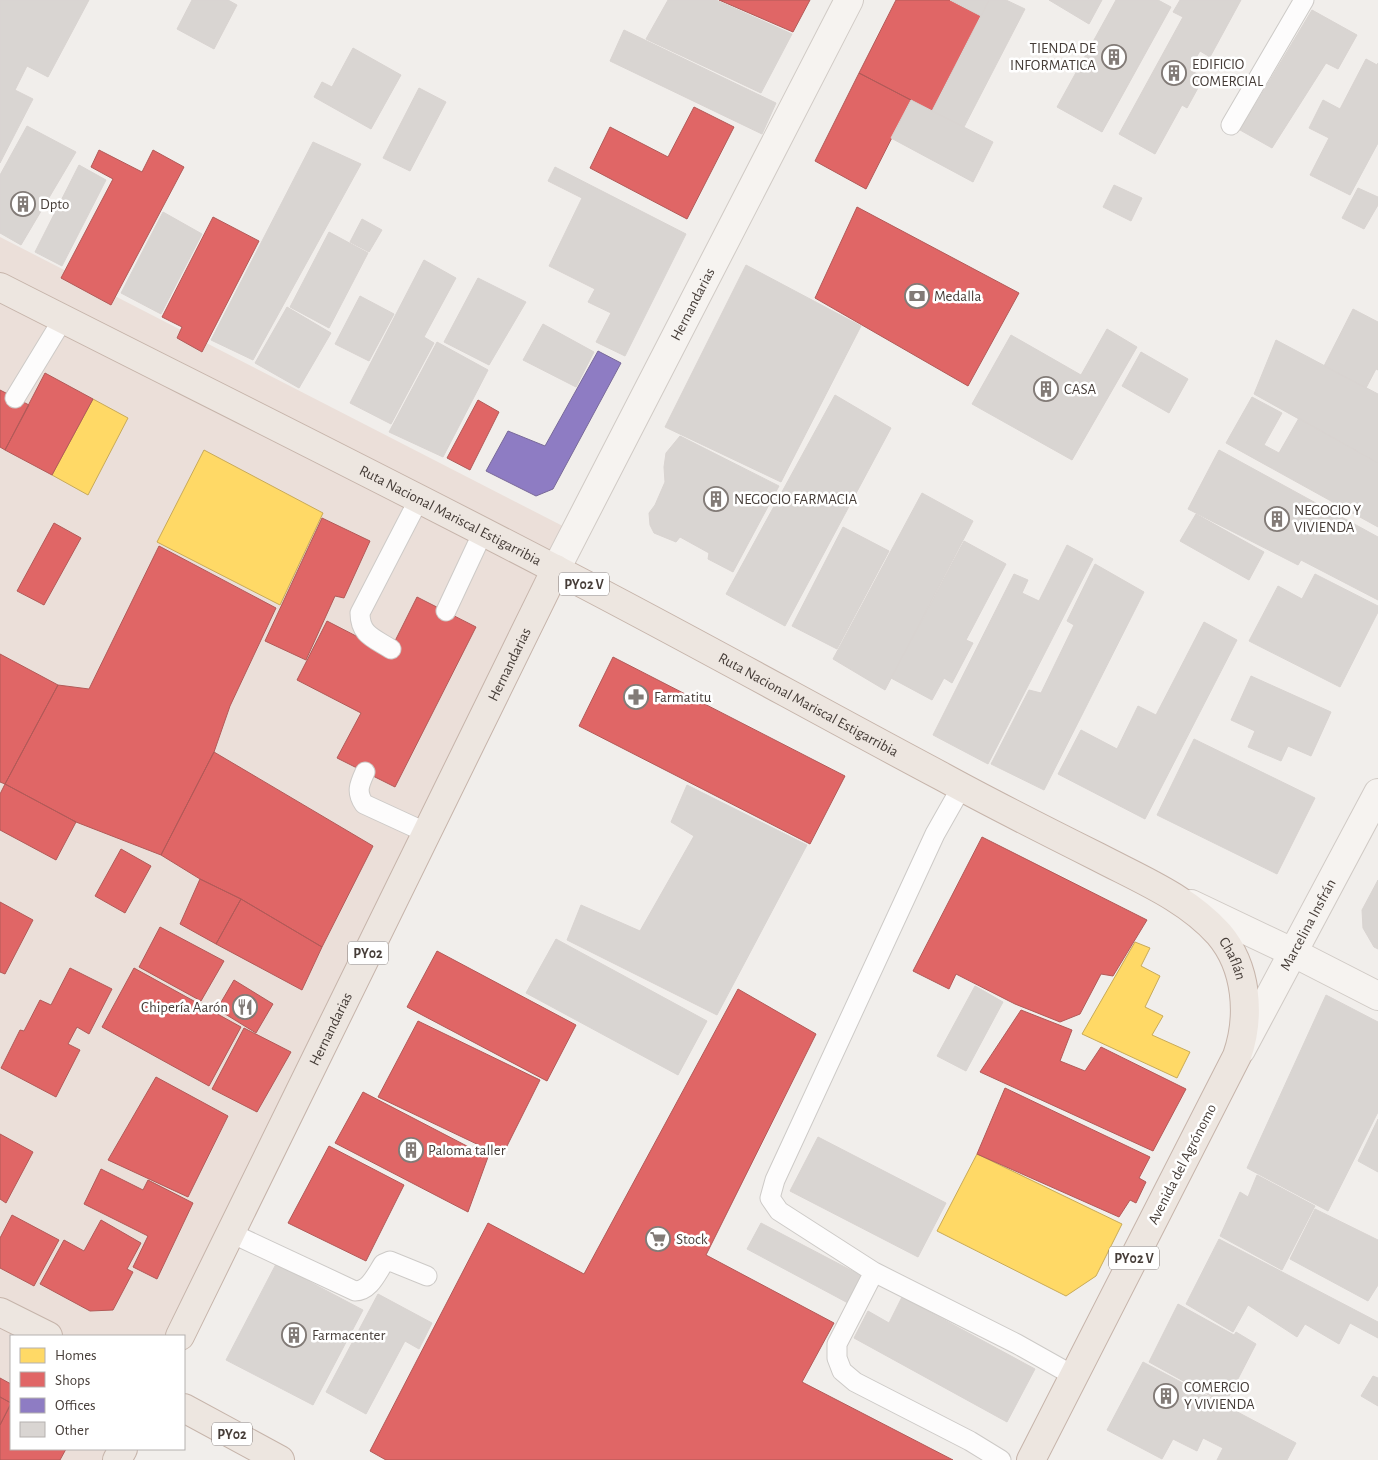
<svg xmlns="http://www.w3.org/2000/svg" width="1378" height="1460" font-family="'Alegreya Sans',sans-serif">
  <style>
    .commercial { fill: #ebdfd9 }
    .homes { fill: #ffd966; stroke: #c8aa58 }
    .shops { fill: #e06666; stroke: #b25a58 }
    .offices { fill: #8e7cc3; stroke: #786999 }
    .building { fill: #d9d5d2; stroke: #d9d4d1 }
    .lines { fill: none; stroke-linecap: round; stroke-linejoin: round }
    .service-casing { stroke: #cdcac7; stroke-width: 21 }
    .secondary-casing { stroke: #d0cac5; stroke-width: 30 }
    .trunk-casing { stroke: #c6b4aa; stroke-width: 30 }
    .service { stroke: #fdfcfc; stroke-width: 19 }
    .secondary { stroke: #f6f3f0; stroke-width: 28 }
    .trunk { stroke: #ede6e0; stroke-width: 28 }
    .labels { text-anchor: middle; stroke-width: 5; stroke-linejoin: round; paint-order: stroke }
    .shield { fill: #fff; stroke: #7e7774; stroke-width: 1 }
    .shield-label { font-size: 14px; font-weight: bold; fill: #463d38 }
    .poi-label { font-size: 15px; fill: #463d38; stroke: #fff; text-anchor: start }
    .street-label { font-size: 15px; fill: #463d38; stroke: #fff }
  </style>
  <rect width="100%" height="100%" fill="#f1eeeb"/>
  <!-- commercial -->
  <path class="commercial" d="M0 237 588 539 184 1348V1336H11V1449H133L128 1460H0Z"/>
  <!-- homes -->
  <path class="homes" d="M93 399 128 418 88 495 52 475Z
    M204 450 323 513 280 605 157 542Z
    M1135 942 1150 948 1141 966 1160 976 1145 1007 1163 1016 1152 1035 1190 1052 1177 1078 1082 1034Z
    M977 1154 1122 1224 1096 1276 1066 1296 937 1231Z"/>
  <!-- shops -->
  <path class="shops" d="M719 0H810L793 32Z
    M896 0H950L981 16 932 111 859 73Z
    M859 73 911 100 866 189 815 161Z
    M694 107 734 127 687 219 590 168 610 127 668 157Z
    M99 150 142 172 153 150 184 167 111 305 61 278 113 179 91 167Z
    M857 207 1019 293 968 386 815 298Z
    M213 217 259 241 202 352 177 338 182 327 162 317Z
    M45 373 93 399 52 475 5 450Z
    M0 390 29 405 5 450 0 447Z
    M478 400 499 412 470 470 447 458Z
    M322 518 370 541 344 598 335 596 306 660 265 641Z
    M54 523 81 538 44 605 17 591Z
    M159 546 276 608 230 706 214 752 161 855 76 822 5 784 58 685 89 689Z
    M417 597 476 627 395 787 337 758 361 713 297 680 327 621 389 653Z
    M0 654 58 685 5 784 0 782Z
    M613 657 845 776 810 844 579 726Z
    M214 752 373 846 322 947 241 899 200 879 161 855Z
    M5 784 76 822 56 860 0 830V794Z
    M982 837 1147 920 1113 976 1101 974 1080 1014 1060 1022 1015 1004 956 974 949 989 913 971Z
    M121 849 151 866 125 913 95 896Z
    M200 879 241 899 216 944 180 924Z
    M241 899 322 947 302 990 216 944Z
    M0 902 33 920 5 974 0 972Z
    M160 927 224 961 201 1001 139 967Z
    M437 951 576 1025 547 1081 407 1007Z
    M70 968 112 989 89 1034 77 1027 68 1044 80 1050 56 1097 1 1068 20 1030 24 1031 40 1000 51 1005Z
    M134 968 241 1027 209 1086 102 1027Z
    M234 980 273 1004 256 1033 217 1009Z
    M738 989 816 1034 706 1255 834 1323 802 1382 953 1460H386L370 1451 488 1223 584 1274Z
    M1021 1010 1072 1030 1060 1061 1085 1071 1101 1047 1186 1089 1153 1151 980 1072Z
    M418 1021 540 1080 502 1156 378 1097Z
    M244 1028 291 1052 257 1112 212 1089Z
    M156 1077 228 1116 188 1197 108 1160Z
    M1005 1088 1150 1157 1139 1178 1146 1182 1136 1203 1130 1200 1119 1217 977 1154Z
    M363 1092 488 1157 468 1212 335 1143Z
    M0 1134 33 1152 6 1203 0 1199Z
    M329 1146 404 1185 366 1261 288 1223Z
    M101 1169 143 1190 148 1180 193 1203 157 1279 133 1267 148 1236 84 1204Z
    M12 1215 59 1240 34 1286 0 1268V1238Z
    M101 1220 141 1243 127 1269 133 1272 113 1310 90 1311 40 1284 64 1240 84 1251Z
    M0 1378 11 1384V1403L0 1397Z
    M0 1397 11 1403 0 1425Z
    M11 1404V1449H66L60 1460H0V1425Z"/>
  <!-- offices -->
  <path class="offices" d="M598 351 621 363 553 489 536 496 486 471 508 431 545 446Z"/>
  <!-- building -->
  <path class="building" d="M0 0H89L48 77 27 66 15 90 33 99 0 163Z
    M192 0H228L237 5 214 49 177 29Z
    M668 0H716L792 34 761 93 646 39Z
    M950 0H989L981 16Z
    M989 0H1006L1025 9 964 127 932 111Z
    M1049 0H1102L1089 24Z
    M1116 0H1158L1171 7 1102 132 1057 107Z
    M1180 0H1241L1210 57 1200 51 1189 70 1204 77 1187 108 1182 105 1155 154 1119 134 1183 17 1173 12Z
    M1312 10 1357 35 1338 69 1326 63 1272 148 1240 130Z
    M624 30 776 103 762 134 610 61Z
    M353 48 401 75 371 129 314 97 322 82 332 87Z
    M1366 59 1377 65 1378 63V143L1350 195 1310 175 1329 138 1309 128 1323 100 1340 109Z
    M419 88 446 102 410 171 383 158Z
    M911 100 993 142 973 182 891 138Z
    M27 126 76 152 21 245 0 233V175Z
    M313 142 361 164 253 360 211 340Z
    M79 165 106 180 62 266 35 252Z
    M555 167 686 234 625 356 596 342 611 313 588 302 595 289 549 266 582 198 548 181Z
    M1114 185 1142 198 1131 221 1103 207Z
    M1358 188 1378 197V205L1364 229 1342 218Z
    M163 212 202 234 161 314 121 293Z
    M362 219 382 230 369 252 350 242Z
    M329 232 368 253 329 328 290 307Z
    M424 260 456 278 424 337 434 343 391 424 350 403Z
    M746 265 861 326 781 482 665 427Z
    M478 278 526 302 489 365 444 342Z
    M360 296 394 314 369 361 335 344Z
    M287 307 331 333 299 388 255 363Z
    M1353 309 1378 322V370L1376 369 1366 388 1324 366Z
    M543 324 594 352 576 387 523 360Z
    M1107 329 1137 347 1072 460 972 404 1011 335 1081 375Z
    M1276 340 1378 394V463L1254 394Z
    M437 342 488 370 443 457 389 432Z
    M1141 352 1188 379 1169 413 1122 386Z
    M835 395 891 428 785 626 726 594Z
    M1252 397 1282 413 1264 445 1279 453 1299 418 1378 463V527L1226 443Z
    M680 436 779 486 733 572 708 559 709 553 680 537 676 542 654 533 650 525 649 513 655 505 665 482 664 467 666 453Z
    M1219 450 1378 537V600L1301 560 1298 565 1188 509Z
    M922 493 973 521 885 690 833 659Z
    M1196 514 1264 552 1249 580 1180 541Z
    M843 527 889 551 837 649 792 626Z
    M964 541 1006 564 966 640 973 643 952 683 944 678 932 700 891 678Z
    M1067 545 1093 559 988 764 933 735 1014 574 1028 580 1022 593 1039 601Z
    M1095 564 1144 592 1044 790 991 764 1029 690 1041 693 1074 625 1067 621Z
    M1315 574 1378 606V612L1340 687 1249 641 1278 586 1302 599Z
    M1204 622 1237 640 1145 819 1058 774 1081 730 1117 749 1138 706 1156 715Z
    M1251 676 1331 712 1311 756 1288 746 1281 761 1248 747 1255 731 1231 720Z
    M1194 739 1315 798 1277 874 1157 815Z
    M687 785 807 845 717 1015 567 940 581 905 640 931 694 836 671 822Z
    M1378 880V949L1374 947 1363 928 1362 910Z
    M556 939 707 1021 678 1075 526 993Z
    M975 986 1003 1002 966 1071 937 1056Z
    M1326 995 1378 1022V1112L1328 1211 1247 1168Z
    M1378 1119V1172L1358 1161Z
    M818 1137 946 1203 918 1257 790 1191Z
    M1257 1175 1315 1206 1282 1270 1220 1236 1240 1192 1248 1197Z
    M1315 1209 1378 1240V1285L1368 1301 1290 1259Z
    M761 1223 862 1276 848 1303 747 1249Z
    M1219 1239 1378 1322V1338L1350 1323 1339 1344 1305 1324 1297 1337 1248 1305 1233 1332 1186 1304Z
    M276 1264 363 1310 313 1405 226 1360Z
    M378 1294 432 1323 419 1349 405 1341 366 1414 326 1392Z
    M902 1297 1035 1369 1007 1422 854 1338 868 1311 889 1323Z
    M1178 1304 1234 1335 1236 1332 1256 1344 1225 1404 1149 1362Z
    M1143 1362 1296 1443 1287 1460H1217L1223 1448 1203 1438 1197 1451 1173 1439 1162 1459 1107 1430Z
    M1373 1376 1378 1378V1406L1361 1396Z"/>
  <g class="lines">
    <defs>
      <path id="service" d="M1231 125 1304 0
        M15 398 63 319
        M446 611 483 532
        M391 649C374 638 360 635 360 613L419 499
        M365 772C359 785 356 792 364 804L427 833
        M961 788 935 834 775 1180 770 1198 779 1211 874 1272 837 1344V1358L842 1371 855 1382 970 1441 1001 1460
        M231 1233 355 1291C369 1291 376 1275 383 1264L390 1261 427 1276
        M874 1272 1017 1344 1074 1376"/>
      <g id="secondary">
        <path id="s1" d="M556 569 849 0"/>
        <path d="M1191 904 1292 952 1378 996"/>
        <path id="s2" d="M1241 1050 1378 793"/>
      </g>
      <g id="trunk">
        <path id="s3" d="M0 287C185 381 371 473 555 569 685 636 813 708 943 777 994 805 1046 831 1098 857 1140 879 1187 898 1219 934 1247 967 1251 1016 1237 1056L1031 1460"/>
        <path d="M0 1312 48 1336"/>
        <path id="s4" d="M180 1336 556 569"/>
        <path d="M184 1408 280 1460"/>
        <path d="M117 1460 123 1449"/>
      </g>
    </defs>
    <!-- service casing -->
    <use href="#service" class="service-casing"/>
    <!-- secondary casing -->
    <use href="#secondary" class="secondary-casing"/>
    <!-- trunk casing -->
    <use href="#trunk" class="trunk-casing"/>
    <!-- service -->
    <use href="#service" class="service"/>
    <!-- secondary -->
    <use href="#secondary" class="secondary"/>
    <!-- trunk -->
    <use href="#trunk" class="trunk"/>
  </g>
  <!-- icons -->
  <defs>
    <symbol id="building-ring" viewBox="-11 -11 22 22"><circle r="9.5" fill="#fff" stroke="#827b77" stroke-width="1.5"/><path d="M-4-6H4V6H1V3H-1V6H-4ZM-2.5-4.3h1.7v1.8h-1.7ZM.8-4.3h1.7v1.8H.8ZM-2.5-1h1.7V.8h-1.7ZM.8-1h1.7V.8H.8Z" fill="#827b77"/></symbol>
    <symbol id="bank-ring" viewBox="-11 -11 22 22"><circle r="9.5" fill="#fff" stroke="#827b77" stroke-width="1.5"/><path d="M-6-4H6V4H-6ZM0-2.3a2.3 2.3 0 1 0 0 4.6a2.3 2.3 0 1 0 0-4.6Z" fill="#827b77"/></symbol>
    <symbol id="pharmacy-ring" viewBox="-11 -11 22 22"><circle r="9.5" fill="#fff" stroke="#827b77" stroke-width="1.5"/><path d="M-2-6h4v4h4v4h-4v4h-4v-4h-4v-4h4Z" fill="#827b77"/></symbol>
    <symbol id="restaurant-ring" viewBox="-11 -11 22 22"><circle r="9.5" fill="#fff" stroke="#827b77" stroke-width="1.5"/><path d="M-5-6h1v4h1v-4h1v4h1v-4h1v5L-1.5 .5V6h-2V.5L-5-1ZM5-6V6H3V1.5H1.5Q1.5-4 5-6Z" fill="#827b77"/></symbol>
    <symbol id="supermarket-ring" viewBox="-11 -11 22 22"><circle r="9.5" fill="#fff" stroke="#827b77" stroke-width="1.5"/><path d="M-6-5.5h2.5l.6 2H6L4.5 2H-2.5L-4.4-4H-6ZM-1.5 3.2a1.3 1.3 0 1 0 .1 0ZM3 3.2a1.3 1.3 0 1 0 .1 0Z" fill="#827b77"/></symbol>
  </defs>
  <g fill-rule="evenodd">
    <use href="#building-ring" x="1100" y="43" width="28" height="28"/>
    <use href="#building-ring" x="1160" y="59" width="28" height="28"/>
    <use href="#building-ring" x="9" y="190" width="28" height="28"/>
    <use href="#bank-ring" x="903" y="282" width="28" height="28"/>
    <use href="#building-ring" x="1032" y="375" width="28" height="28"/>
    <use href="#building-ring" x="702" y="485" width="28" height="28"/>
    <use href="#building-ring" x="1263" y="505" width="28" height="28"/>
    <use href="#pharmacy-ring" x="622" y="683" width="28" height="28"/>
    <use href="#restaurant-ring" x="231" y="993" width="28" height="28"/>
    <use href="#building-ring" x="397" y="1136" width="28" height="28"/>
    <use href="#supermarket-ring" x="644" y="1225" width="28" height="28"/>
    <use href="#building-ring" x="280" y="1321" width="28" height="28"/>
    <use href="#building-ring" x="1152" y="1382" width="28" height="28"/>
  </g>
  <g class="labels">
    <!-- shield labels -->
    <g class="shield">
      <rect x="559" y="572.5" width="50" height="23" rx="4"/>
      <rect x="348" y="941.5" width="40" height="23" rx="4"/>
      <rect x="1109" y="1246.5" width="50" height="23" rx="4"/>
      <rect x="212" y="1422.5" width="40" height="23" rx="4"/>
    </g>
    <g class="shield-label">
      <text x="584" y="589">PY02 V</text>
      <text x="368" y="958">PY02</text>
      <text x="1134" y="1263">PY02 V</text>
      <text x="232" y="1439">PY02</text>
    </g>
    <!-- poi labels -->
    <g class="poi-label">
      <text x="1096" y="53" text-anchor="end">TIENDA DE<tspan x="1096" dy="17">INFORMATICA</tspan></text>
      <text x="1192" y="69">EDIFICIO<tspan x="1192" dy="17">COMERCIAL</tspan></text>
      <text x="40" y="209">Dpto</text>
      <text x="934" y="301">Medalla</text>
      <text x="1064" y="394">CASA</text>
      <text x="734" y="504">NEGOCIO FARMACIA</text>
      <text x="1294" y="515">NEGOCIO Y<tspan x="1294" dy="17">VIVIENDA</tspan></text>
      <text x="654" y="702">Farmatitu</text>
      <text x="228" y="1012" text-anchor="end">Chipería Aarón</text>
      <text x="428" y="1155">Paloma taller</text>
      <text x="676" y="1244">Stock</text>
      <text x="312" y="1340">Farmacenter</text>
      <text x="1184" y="1392">COMERCIO<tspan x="1184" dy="17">Y VIVIENDA</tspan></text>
    </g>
    <!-- street labels -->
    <g class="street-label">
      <text dy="5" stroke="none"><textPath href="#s1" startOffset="298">Hernandarias</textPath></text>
      <text dy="5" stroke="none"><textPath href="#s3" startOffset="505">Ruta Nacional Mariscal Estigarribia</textPath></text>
      <text dy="5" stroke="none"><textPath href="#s4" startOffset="748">Hernandarias</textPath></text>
      <text dy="5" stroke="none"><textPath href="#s3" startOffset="910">Ruta Nacional Mariscal Estigarribia</textPath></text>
      <text dy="5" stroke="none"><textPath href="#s2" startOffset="142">Marcelina Insfrán</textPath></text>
      <text dy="5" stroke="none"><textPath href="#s3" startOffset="1410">Chaflán</textPath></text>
      <text dy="5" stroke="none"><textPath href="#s4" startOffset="342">Hernandarias</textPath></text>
      <text transform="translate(1182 1164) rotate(-63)" y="5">Avenida del Agrónomo</text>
    </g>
  </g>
  <!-- legend -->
  <rect x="10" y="1335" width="175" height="115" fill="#ffffff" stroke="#b5b1af"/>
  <rect x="20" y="1348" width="25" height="15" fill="#ffd966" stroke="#b5b1af"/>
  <text x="55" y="1360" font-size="15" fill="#463d38">Homes</text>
  <rect x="20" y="1372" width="25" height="15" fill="#e06666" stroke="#b5b1af"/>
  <text x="55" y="1385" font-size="15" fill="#463d38">Shops</text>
  <rect x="20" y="1398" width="25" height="15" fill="#8e7cc3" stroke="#b5b1af"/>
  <text x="55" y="1410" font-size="15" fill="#463d38">Offices</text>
  <rect x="20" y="1422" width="25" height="15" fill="#d9d5d2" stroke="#b5b1af"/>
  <text x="55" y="1435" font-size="15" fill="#463d38">Other</text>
</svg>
